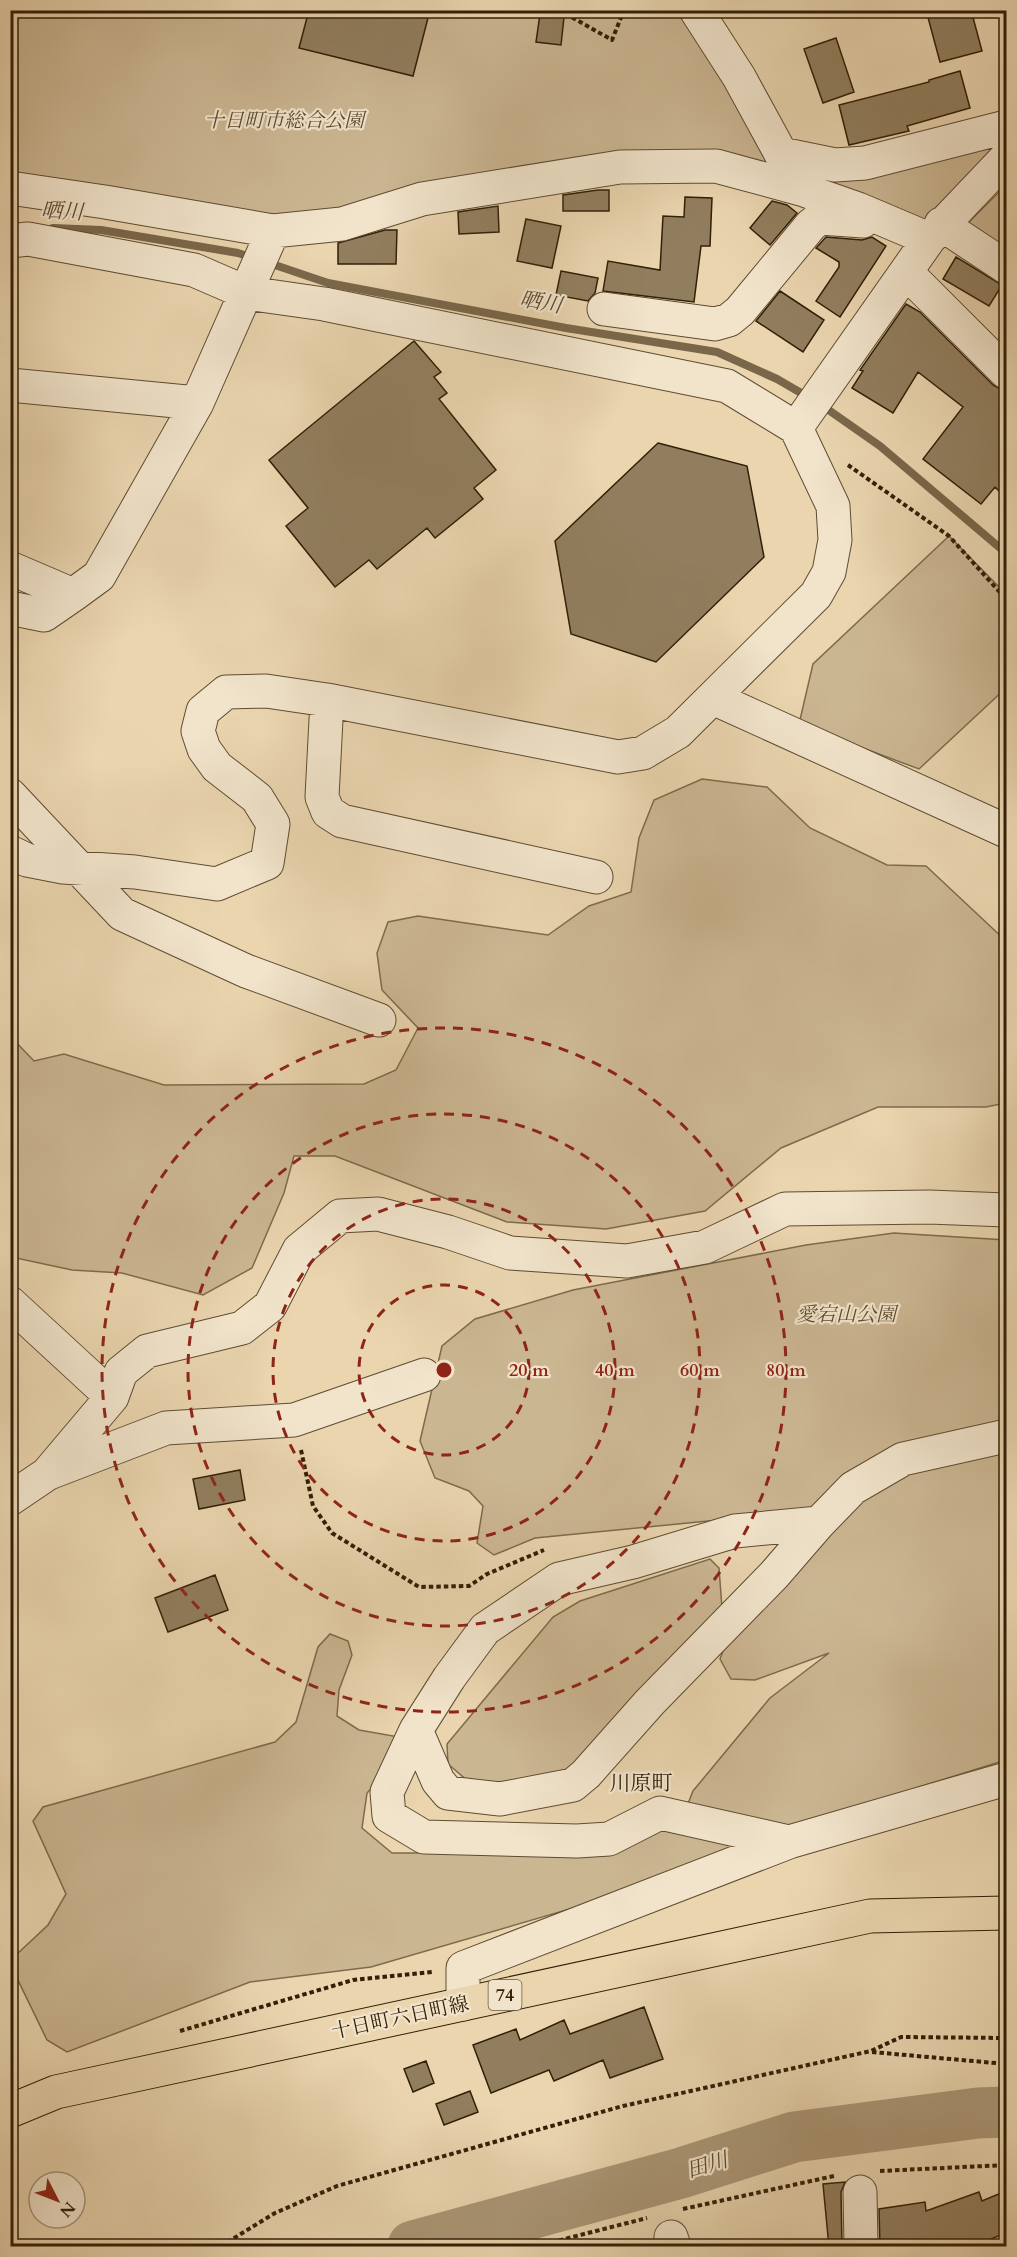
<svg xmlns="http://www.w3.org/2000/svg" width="1017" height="2257" font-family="Cardo,'Noto Serif JP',serif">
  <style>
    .green { fill: #cbb692; stroke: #7e6a4c; stroke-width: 1.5 }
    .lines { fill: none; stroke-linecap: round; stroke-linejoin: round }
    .stream { stroke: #7a674a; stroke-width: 8 }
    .river { stroke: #ab9776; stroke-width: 51 }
    .building { fill: #917e5e; stroke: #311f07; stroke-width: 1.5 }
    .minor-casing { stroke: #5f4c31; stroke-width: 35 }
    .major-casing { stroke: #311f07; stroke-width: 35 }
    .path { stroke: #311f07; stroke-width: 4; stroke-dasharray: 4.5 3; stroke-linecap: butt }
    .minor { stroke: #f1e4cb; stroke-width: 33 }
    .major { stroke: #ead5af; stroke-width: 33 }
    .ring { fill: none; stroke: #8f2418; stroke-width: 3; stroke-dasharray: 10 8 }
    .labels { text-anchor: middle; stroke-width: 4.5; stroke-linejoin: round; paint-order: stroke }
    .shield { fill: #f1e4cb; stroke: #6b5a42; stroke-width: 1.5 }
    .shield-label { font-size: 18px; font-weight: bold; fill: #311f07 }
    .park-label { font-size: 20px; font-style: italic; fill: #5f4c31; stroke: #f1e4cb }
    .street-label { font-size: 20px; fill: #311f07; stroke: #f1e4cb }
    .water-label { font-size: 21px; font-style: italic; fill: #5c492e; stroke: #f1e4cb }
    .neighbourhood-label { font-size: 21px; fill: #311f07; stroke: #f1e4cb }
    .centre { fill: #8f2418; stroke: #f1e4cb; stroke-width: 3 }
    .ring-label { font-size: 18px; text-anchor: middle; font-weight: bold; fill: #8f2418; stroke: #f1e4cb; stroke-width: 4.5; stroke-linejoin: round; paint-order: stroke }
  </style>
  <rect width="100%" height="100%" fill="#ead5af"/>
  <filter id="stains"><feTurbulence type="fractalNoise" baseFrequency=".00333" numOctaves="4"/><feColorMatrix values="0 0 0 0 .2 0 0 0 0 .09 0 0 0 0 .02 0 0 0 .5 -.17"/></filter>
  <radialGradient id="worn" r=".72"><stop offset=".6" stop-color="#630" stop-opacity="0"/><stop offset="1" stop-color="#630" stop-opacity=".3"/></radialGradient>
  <!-- green -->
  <path class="green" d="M10 11H690L781 153 1006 140 941 224 716 166 342 224 11 180Z
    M1006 185V248L967 224Z
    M949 536 1006 594V688L919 769 799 724 813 664Z
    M702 779 767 787 810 828 887 865 926 866 1006 941V1103L986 1107H878L781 1148 705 1211 606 1229 507 1222 335 1156H294L284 1193 252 1268 203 1295 122 1273 72 1270 11 1257V1037L34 1061 64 1054 164 1085 364 1084 396 1070 418 1028 382 990 377 953 388 922 418 916 548 935 589 906 631 892 639 838 654 800Z
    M894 1233 1006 1240V1760L919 1787 796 1843 371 1967 250 1982 67 2052 47 2040 16 1976 17 1954 48 1925 66 1894 33 1821 43 1807 275 1742 296 1722 318 1647 330 1634 348 1641 352 1655 339 1690 337 1716 359 1730 405 1738 404 1753 367 1793 362 1828 392 1853H597L680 1824 693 1791 770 1698 829 1653 755 1680 731 1679 720 1659 748 1585 786 1556 790 1513 535 1538 494 1555 477 1543 483 1506 469 1491 435 1478 420 1441 442 1346 475 1319 573 1290 806 1245Z
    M710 1559 719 1568 722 1608 570 1777 493 1790 469 1782 448 1764 447 1744 553 1617 580 1601Z"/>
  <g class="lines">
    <!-- stream -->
    <path class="stream" d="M53 228 101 230 238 253 253 258
      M266 262 328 283 566 328 717 352 777 379 808 397
      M820 404 880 446 1006 553"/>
    <!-- river -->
    <path class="river" d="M413 2246 681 2173 794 2137 978 2113 1006 2112"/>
  </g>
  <!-- building -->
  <path class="building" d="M309 10H415L429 14 413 76 299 48Z
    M926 10H971L982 51 940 62Z
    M540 14 564 17 561 45 536 42Z
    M836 38 854 92 823 103 804 49Z
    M960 71 970 108 907 126 909 131 849 145 839 105 929 82V80Z
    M598 190H609V211H563V195Z
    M685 197 712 198 710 246H701L694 302 603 291 608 261 660 270 663 216 684 217Z
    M772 201 787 205 797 213 770 245 750 228Z
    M498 206 499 232 459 234 458 212Z
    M526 219 561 226 552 268 517 261Z
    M385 230H397L396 264H338V243Z
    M826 237 862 240 872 237 886 246 840 317 816 301 839 267V262L816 248Z
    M956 257 1002 285 989 306 943 279Z
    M561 271 598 278 595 293 588 301 556 295Z
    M780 291 824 320 803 352 756 321Z
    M906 304 920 312 993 385 1006 392V498L995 487 981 504 923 459 963 407 918 372 893 413 852 388 863 371 860 370Z
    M414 341 441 372 434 377 447 393 439 399 496 470 474 488 483 499 435 538 427 528 377 569 369 560 335 587 286 526 308 508 269 460Z
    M658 443 747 466 764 557 656 662 571 634 555 541Z
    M240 1470 245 1500 199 1509 193 1479Z
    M215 1575 228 1610 168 1632 155 1598Z
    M644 2007 663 2059 610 2078 603 2060 554 2081 549 2070 491 2093 473 2045 516 2029 520 2040 564 2020 570 2034Z
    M426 2061 434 2083 413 2092 404 2069Z
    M470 2091 478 2112 444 2125 436 2104Z
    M845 2182 841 2192 842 2247H829L823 2184Z
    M979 2192 982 2201 1001 2193 1006 2207V2233L971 2247H880L879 2209 925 2202 926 2211Z"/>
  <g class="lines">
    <defs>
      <path id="minor" d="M696 10 739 77 781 154 835 165 865 163 1006 127
        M10 188 105 202 273 231 342 224 422 199 620 167 716 166 801 189 858 209 929 239
        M941 224 1006 267
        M10 241 28 239 194 270 247 293 324 304 727 386 796 428 833 506 835 540 829 572 816 595 678 732 643 753 618 757 327 700 266 691 226 692 203 711 198 731 204 749 217 767 257 798 273 824 267 863 217 884 135 872 63 867 27 860 10 852
        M906 272 1006 372
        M604 309 715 324 729 320 740 311 811 225 820 218 863 221
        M10 385 197 403
        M796 428 929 239 1006 158
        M10 568 73 595 99 576 197 403 273 231
        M10 608 44 615 73 595
        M713 698 1006 831
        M327 700 322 797 328 812 342 821 596 877
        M10 795 122 914 246 971 379 1020
        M10 1303 112 1397
        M49 1473 166 1428 294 1420 424 1375
        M10 1499 47 1474 112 1397 121 1372 147 1351 242 1328 270 1306 299 1250 340 1216 378 1214 448 1232 510 1253 627 1261 705 1247 785 1209 929 1207 1006 1210
        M416 1730 438 1781 448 1793 500 1799 573 1785 586 1774 650 1702 774 1575 819 1523 853 1488 903 1459 1006 1436
        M789 1842 660 1813 609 1839 577 1841 424 1837 389 1816 387 1792 416 1730 449 1678 485 1629 559 1579 633 1562 735 1531 819 1523
        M463 2004V1968L789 1842 1006 1779
        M860 2192 861 2246
        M671 2237 674 2246"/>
      <path id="major" d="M10 2111 56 2092 870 1916 1006 1913"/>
    </defs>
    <!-- minor casing -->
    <use href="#minor" class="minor-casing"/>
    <!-- major casing -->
    <use href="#major" class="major-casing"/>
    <!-- path -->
    <path class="path" d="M559 10 612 40 624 10
      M848 465 949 536 1006 599
      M301 1450 313 1506 332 1533 419 1587 469 1586 487 1574 544 1550
      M180 2031 353 1980 432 1972
      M872 2052 1006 2064
      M880 2171 1006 2165
      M683 2209 834 2176
      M221 2246 275 2213 337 2186 623 2106 871 2051 901 2037 1006 2038
      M537 2246 647 2218"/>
    <!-- minor -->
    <use href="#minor" class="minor"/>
    <!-- major -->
    <use href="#major" class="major"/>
  </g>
  <!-- distance rings -->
  <g class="ring">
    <circle cx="444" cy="1370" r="85"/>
    <circle cx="444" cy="1370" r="171"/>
    <circle cx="444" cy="1370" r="256"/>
    <circle cx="444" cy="1370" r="342"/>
  </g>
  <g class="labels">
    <!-- shield labels -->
    <rect class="shield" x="488.5" y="1980" width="33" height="30" rx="4.5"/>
    <g class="shield-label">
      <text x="505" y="2001">74</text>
    </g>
    <!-- park labels -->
    <g class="park-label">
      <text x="284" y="127">十日町市総合公園</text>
      <text x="846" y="1321">愛宕山公園</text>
    </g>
    <!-- street labels -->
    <g class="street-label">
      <text transform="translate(400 2017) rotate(-12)" y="7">十日町六日町線</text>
    </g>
    <!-- water labels -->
    <g class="water-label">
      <text transform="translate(62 211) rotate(3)" y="7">晒川</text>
      <text transform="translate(541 302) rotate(10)" y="7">晒川</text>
      <text transform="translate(707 2165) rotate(-17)" y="7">田川</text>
    </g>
    <!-- neighbourhood labels -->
    <g class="neighbourhood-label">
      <text x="641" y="1790">川原町</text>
    </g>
  </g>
  <circle cx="444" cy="1370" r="9" class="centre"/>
  <g class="ring-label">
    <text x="529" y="1376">20 m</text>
    <text x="615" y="1376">40 m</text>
    <text x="700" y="1376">60 m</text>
    <text x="786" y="1376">80 m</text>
  </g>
  <!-- margin -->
  <rect width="1017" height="2257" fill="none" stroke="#ead5af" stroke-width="36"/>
  <rect x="12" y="12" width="993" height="2233" fill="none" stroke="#311f07" stroke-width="3"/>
  <rect x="18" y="18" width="981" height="2221" fill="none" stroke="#311f07" stroke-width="1.5"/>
  <!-- north arrow -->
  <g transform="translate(57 2200) rotate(132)"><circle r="28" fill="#f1e4cb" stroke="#a4957d" stroke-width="1.5"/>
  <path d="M0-4.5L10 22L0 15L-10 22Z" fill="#8f2418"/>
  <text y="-9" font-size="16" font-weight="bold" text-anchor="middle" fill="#311f07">N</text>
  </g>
  <rect width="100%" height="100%" filter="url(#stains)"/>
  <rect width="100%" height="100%" fill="url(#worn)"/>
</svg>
